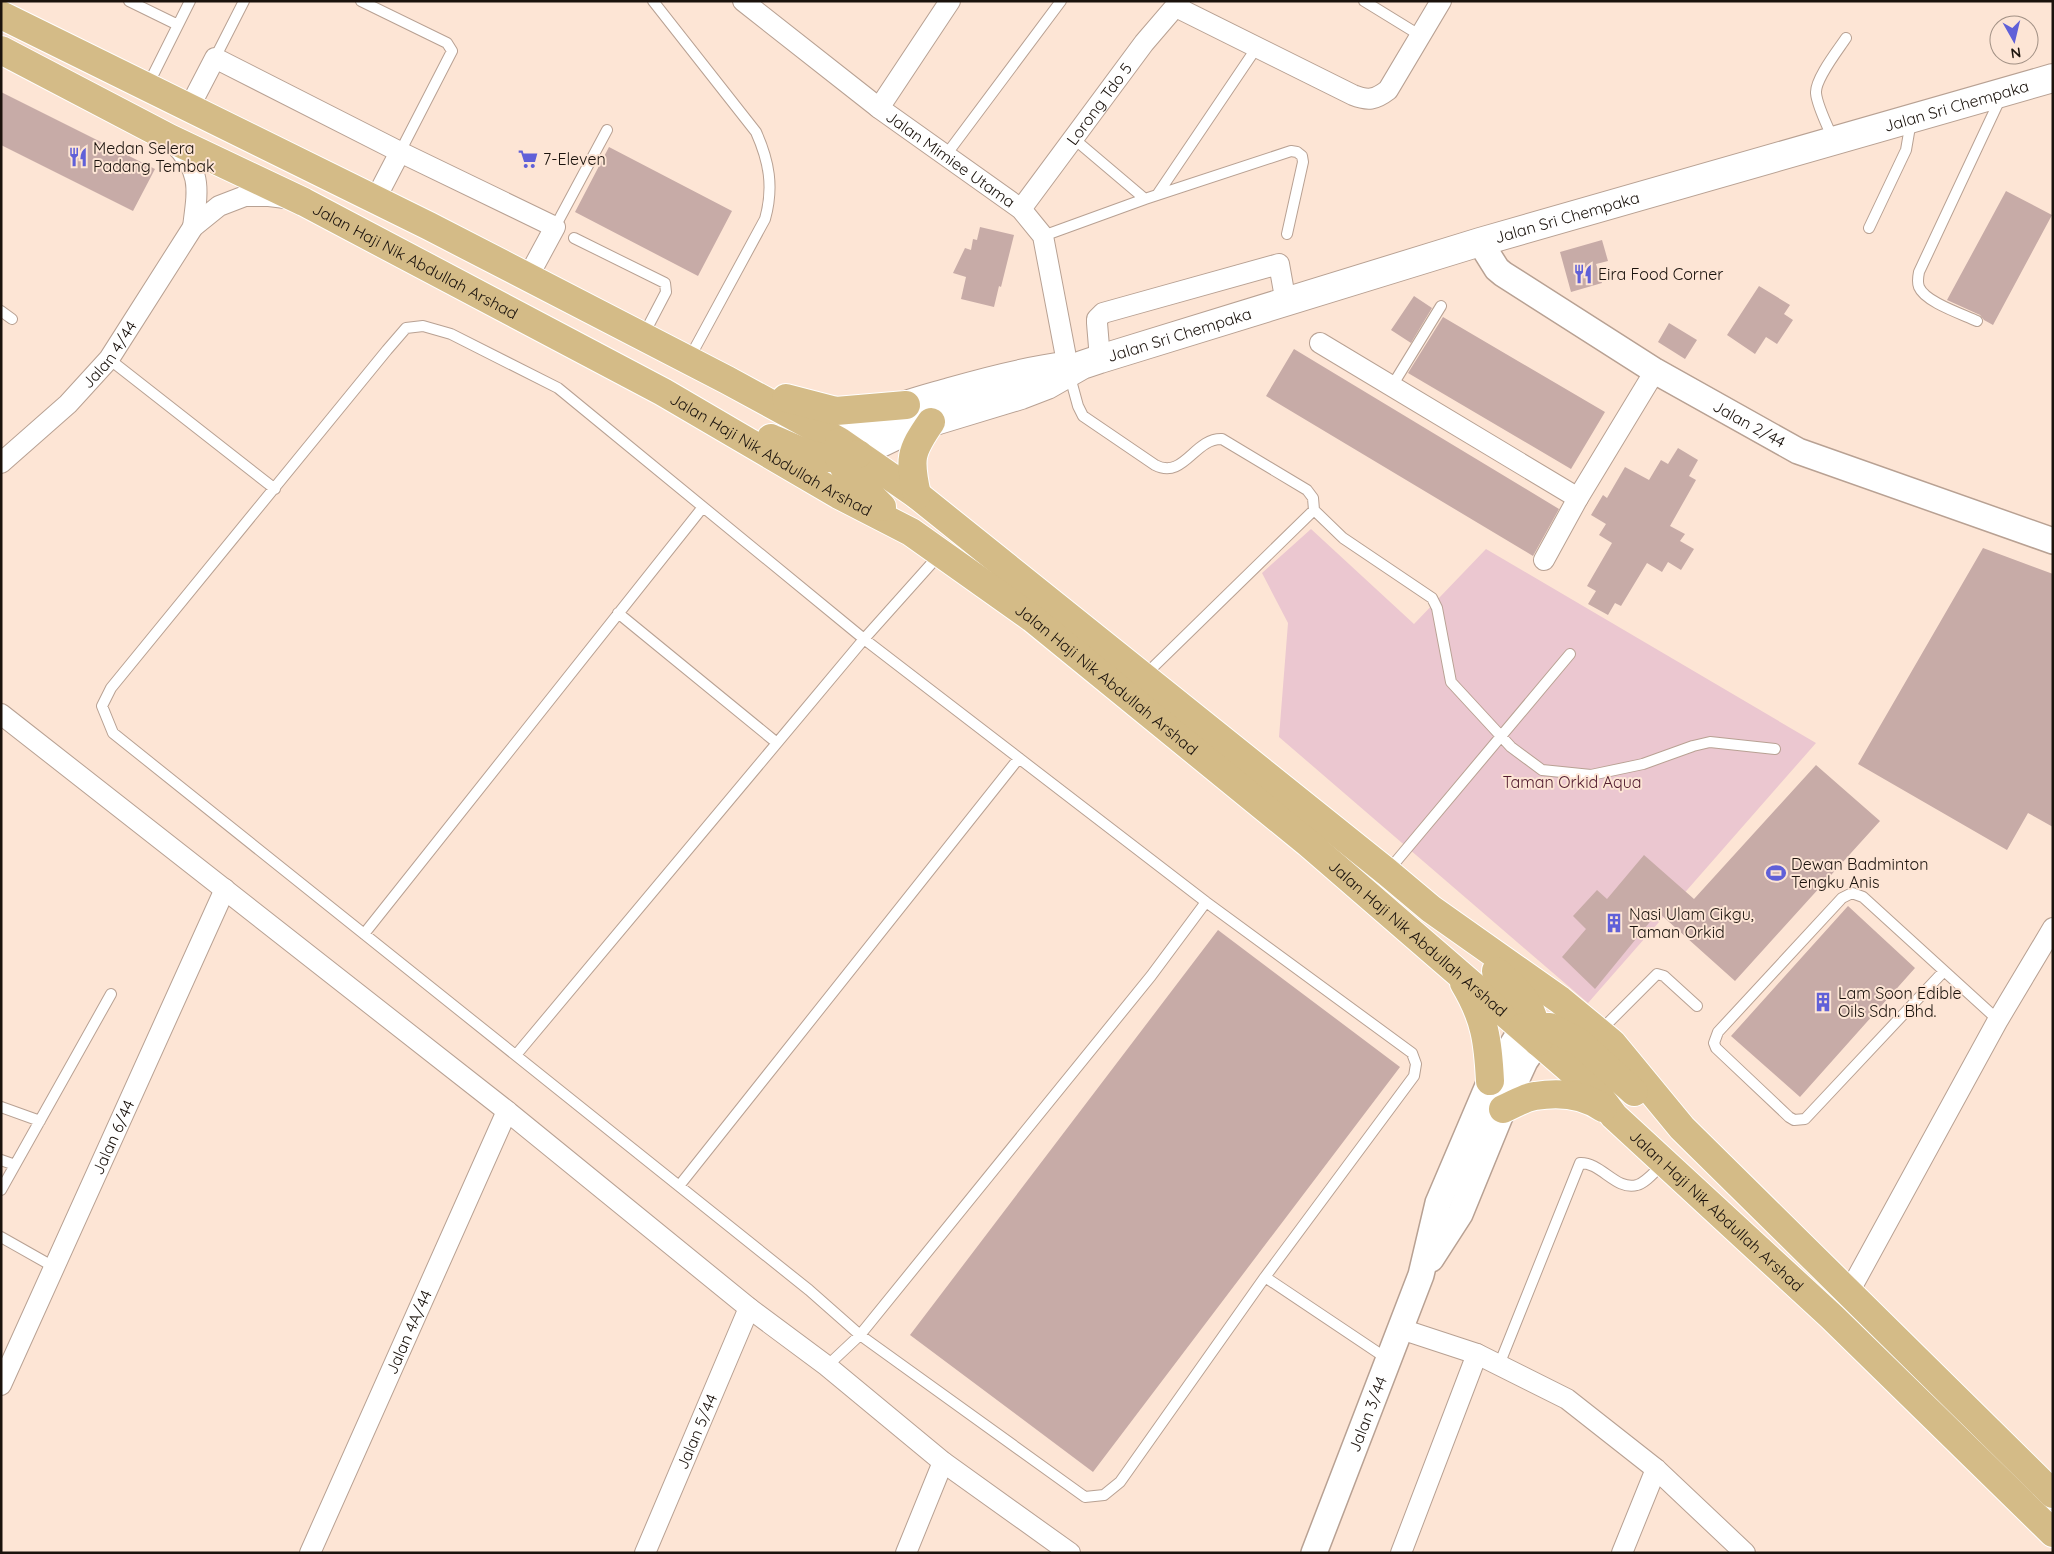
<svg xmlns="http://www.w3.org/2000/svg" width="2054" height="1554" font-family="Quicksand,sans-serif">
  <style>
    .green { fill: #ebc7d0 }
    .building { fill: #c7aba7 }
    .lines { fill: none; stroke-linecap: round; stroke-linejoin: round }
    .service-casing { stroke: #b8a193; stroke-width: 12 }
    .minor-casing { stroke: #b8a193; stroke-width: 22 }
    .tertiary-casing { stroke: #b8a193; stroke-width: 28 }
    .secondary-casing { stroke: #b8a193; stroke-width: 30 }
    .primary-casing { stroke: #fff; stroke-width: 30 }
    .service { stroke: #fff; stroke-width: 10 }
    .minor { stroke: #fff; stroke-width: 20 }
    .tertiary { stroke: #fff; stroke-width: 25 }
    .secondary { stroke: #fff; stroke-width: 28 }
    .primary { stroke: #d4bb87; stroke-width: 28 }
    .labels { text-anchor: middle; stroke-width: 4; stroke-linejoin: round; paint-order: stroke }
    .street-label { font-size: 16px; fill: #1a120c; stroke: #fde5d5 }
    .poi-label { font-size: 16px; fill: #1a120c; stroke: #fde5d5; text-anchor: start }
    .park-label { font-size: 16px; fill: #511b2e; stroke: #fde5d5 }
  </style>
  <rect width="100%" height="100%" fill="#fde5d5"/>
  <!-- green -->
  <path class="green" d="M1311 529 1414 624 1486 549 1816 743 1588 1003 1279 737 1288 623 1262 573Z"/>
  <!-- building -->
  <path class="building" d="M1 92 155 169 133 211 1 145Z
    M609 147 732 211 698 276 575 212Z
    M2006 191 2052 215 1993 325 1984 320 1980 315 1947 300Z
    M980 227 1014 235 1001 287 999 286 994 307 961 299 966 277 953 273 965 248 971 250 973 239 977 240Z
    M1602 240 1608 261 1596 264 1602 283 1571 292 1560 252Z
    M1759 286 1790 305 1784 314 1793 320 1777 344 1766 337 1755 354 1727 335Z
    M1414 296 1432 308 1411 343 1391 330Z
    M1443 317 1605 412 1571 469 1408 373Z
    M1669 323 1697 340 1685 359 1658 342Z
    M1294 349 1559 509 1533 556 1266 396Z
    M1678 448 1698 460 1689 476 1696 480 1670 526 1685 534 1680 541 1694 549 1681 570 1668 562 1662 572 1647 563 1621 606 1615 603 1608 615 1588 604 1596 591 1587 586 1612 543 1599 535 1606 524 1591 515 1603 495 1607 498 1625 467 1649 480 1661 460 1668 464Z
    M1983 548 2053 574V827L2028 813 2007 850 1858 764Z
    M1816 765 1880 821 1735 981 1658 912 1595 989 1562 957 1586 929 1573 916 1597 890 1607 899 1644 855 1694 899Z
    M1848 906 1915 968 1800 1097 1731 1036Z
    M1218 930 1400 1067 1093 1472 910 1335Z"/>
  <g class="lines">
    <defs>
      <path id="service" d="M129 1 178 25
        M361 1 447 43 452 51 400 152
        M653 1 756 132C769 161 774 187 765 219L689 359
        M1364 1 1421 36
        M215 58 244 1
        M148 85 190 1
        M1073 138 1145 199
        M1834 141C1828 127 1817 106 1816 93 1815 79 1838 50 1846 38
        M946 155 1061 1
        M1157 195 1257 47
        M555 227 607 130
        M1869 228 1906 150 1911 121
        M1043 236 1145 199 1291 151 1297 152 1302 156 1303 162 1287 234
        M574 238 665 283 666 292 643 336
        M1 311 12 319
        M1977 321C1962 314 1925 302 1919 287 1917 282 1918 277 1919 272L2001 97
        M423 326 451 334 558 388 864 639 1206 902 1412 1053 1416 1064 1414 1076 1265 1277 1120 1482 1104 1495 1085 1497 860 1335 809 1290 113 733 102 706 111 688 387 350 406 328Z
        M109 359 275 489
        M1069 373 1078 406 1083 416 1155 465C1184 480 1194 438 1222 439L1307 490 1313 498 1314 510 1343 538 1432 598 1437 608 1451 682 1511 747 1542 770 1591 775 1643 764 1693 746 1710 742 1775 749
        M1392 386 1441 306
        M618 613 777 743
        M1144 676 1314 510
        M1388 871 1570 654
        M364 934 703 507
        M1944 971 1805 1119 1794 1120 1789 1117 1716 1048 1714 1043 1718 1032 1842 898 1852 893 1863 897 1998 1020
        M1599 1032 1657 974 1664 976 1697 1006
        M516 1055 864 639 940 554
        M1 1107 40 1121
        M1 1160 15 1165
        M679 1186 1019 758
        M1 1190 111 994
        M1 1237 54 1267
        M1265 1277 1389 1360
        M1499 1365 1580 1163C1601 1162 1616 1191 1637 1185 1646 1183 1657 1169 1664 1163
        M827 1366 860 1335 1151 976 1206 902"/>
      <g id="minor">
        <path id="s1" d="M743 1 879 108 1021 209 1043 236 1069 373"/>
        <path d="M1176 7 1353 95C1368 101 1375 100 1388 90L1441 1"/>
        <path d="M189 108 215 58 400 152 555 227 528 277"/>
        <path d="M879 108 950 1"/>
        <path d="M173 142C202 172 198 188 193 227"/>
        <path d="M375 200 400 152"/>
        <path id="s2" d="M1021 209 1144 43 1180 1"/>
        <path d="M1320 343 1578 498 1655 371"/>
        <path d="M1100 359 1097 323V319L1103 313 1279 264 1286 303"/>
        <path id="s3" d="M1 463 68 404 109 359 193 227 219 206 245 196H269L285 198"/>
        <path d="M1544 560 1578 498"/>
        <path d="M1 714 507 1111 749 1308 827 1366 943 1462 1070 1553"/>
        <path d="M1848 1294 1998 1020 2053 928"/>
        <path d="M1401 1329 1477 1354 1567 1399 1656 1469 1745 1553"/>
        <path id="s4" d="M1 1385 225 889"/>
        <path id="s5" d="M310 1553 507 1111"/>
        <path id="s6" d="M645 1553 749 1308"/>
        <path d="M906 1553 943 1462"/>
        <path d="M1401 1553 1477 1354"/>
        <path d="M1622 1553 1656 1469"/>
      </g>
      <g id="tertiary">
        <path id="s7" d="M1480 242 1497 269 1503 274 1655 371 1798 451 2053 541"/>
        <path d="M1431 1259 1460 1214 1503 1109 1525 1061 1538 1042"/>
        <path id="s8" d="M1314 1553 1421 1275 1438 1203 1490 1081 1523 1027"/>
      </g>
      <g id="secondary">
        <path d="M839 441C868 413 912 403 950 392 988 381 1026 371 1066 366"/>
        <path id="s9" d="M858 454 912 428 1021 395 1047 385 1082 365 1100 359 1480 242 2053 78"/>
      </g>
      <g id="primary">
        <path d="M1 15 429 226 727 380 839 441 917 495 1387 872 1431 909 1560 1000 1612 1043 1682 1128 2053 1494"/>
        <path id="s10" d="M1 50 169 138 304 202 663 392 839 495 911 532 1032 618 1308 843 1596 1092 1614 1116 1832 1317 2053 1533"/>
        <path d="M786 398 836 411 906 405"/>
        <path d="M771 438C792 447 815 460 839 458 845 458 852 455 858 454"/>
        <path d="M839 442V458L846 471 882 507"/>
        <path d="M917 495C909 459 910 452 931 422"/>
        <path d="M1496 971C1523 995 1534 1005 1538 1042"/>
        <path d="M1464 983C1485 1018 1488 1041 1490 1081"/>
        <path d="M1523 1027H1550L1579 1042 1634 1092"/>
        <path d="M1503 1109C1513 1105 1525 1097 1535 1096 1559 1092 1583 1094 1603 1108"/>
      </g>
    </defs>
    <!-- service casing -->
    <use href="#service" class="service-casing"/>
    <!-- minor casing -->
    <use href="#minor" class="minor-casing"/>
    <!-- tertiary casing -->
    <use href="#tertiary" class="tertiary-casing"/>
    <!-- secondary casing -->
    <use href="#secondary" class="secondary-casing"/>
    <!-- primary casing -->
    <use href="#primary" class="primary-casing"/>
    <!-- service -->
    <use href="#service" class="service"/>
    <!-- minor -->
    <use href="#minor" class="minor"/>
    <!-- tertiary -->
    <use href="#tertiary" class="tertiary"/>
    <!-- secondary -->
    <use href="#secondary" class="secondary"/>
    <!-- primary -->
    <use href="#primary" class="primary"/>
  </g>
  <!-- icons -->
  <defs>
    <symbol id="restaurant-bare" viewBox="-9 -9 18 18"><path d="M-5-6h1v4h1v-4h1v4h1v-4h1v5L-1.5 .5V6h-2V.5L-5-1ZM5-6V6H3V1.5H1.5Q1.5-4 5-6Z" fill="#6060d8" stroke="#fde5d5" stroke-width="2.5" paint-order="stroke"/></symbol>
    <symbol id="supermarket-bare" viewBox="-9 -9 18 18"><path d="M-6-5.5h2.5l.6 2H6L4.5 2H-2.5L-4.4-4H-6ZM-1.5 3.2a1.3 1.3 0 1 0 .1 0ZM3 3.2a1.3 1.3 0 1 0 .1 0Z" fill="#6060d8" stroke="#fde5d5" stroke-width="2.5" paint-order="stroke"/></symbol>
    <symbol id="stadium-bare" viewBox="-9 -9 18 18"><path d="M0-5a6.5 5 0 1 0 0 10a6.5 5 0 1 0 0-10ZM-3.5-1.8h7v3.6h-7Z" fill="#6060d8" stroke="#fde5d5" stroke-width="2.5" paint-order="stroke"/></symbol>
    <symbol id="building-bare" viewBox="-9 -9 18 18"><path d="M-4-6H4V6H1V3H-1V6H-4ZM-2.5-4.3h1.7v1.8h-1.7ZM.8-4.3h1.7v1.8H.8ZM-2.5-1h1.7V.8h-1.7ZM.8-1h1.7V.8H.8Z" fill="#6060d8" stroke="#fde5d5" stroke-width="2.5" paint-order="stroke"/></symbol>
  </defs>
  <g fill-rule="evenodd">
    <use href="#restaurant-bare" x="64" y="143" width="28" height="28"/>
    <use href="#supermarket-bare" x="514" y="145" width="28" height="28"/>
    <use href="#restaurant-bare" x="1569" y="260" width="28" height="28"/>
    <use href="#stadium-bare" x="1762" y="859" width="28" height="28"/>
    <use href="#building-bare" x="1600" y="909" width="28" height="28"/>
    <use href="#building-bare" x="1809" y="988" width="28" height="28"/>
  </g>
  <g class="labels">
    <!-- street labels -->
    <g class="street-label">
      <text dy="6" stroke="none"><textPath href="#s2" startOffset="131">Lorong Tdo 5</textPath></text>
      <text dy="6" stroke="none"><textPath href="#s9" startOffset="1154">Jalan Sri Chempaka</textPath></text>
      <text dy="6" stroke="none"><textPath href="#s1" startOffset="261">Jalan Mimiee Utama</textPath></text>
      <text dy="6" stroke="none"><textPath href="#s9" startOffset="749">Jalan Sri Chempaka</textPath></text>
      <text dy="6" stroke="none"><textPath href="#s10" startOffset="465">Jalan Haji Nik Abdullah Arshad</textPath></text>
      <text dy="6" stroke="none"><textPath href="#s9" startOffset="344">Jalan Sri Chempaka</textPath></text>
      <text dy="6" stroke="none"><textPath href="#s3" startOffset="154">Jalan 4/44</textPath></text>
      <text dy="6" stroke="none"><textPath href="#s7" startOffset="328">Jalan 2/44</textPath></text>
      <text dy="6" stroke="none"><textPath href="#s10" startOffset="870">Jalan Haji Nik Abdullah Arshad</textPath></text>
      <text dy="6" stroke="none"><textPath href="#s10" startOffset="1275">Jalan Haji Nik Abdullah Arshad</textPath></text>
      <text dy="6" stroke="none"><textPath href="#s10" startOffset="1680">Jalan Haji Nik Abdullah Arshad</textPath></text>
      <text dy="6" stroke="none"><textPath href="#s4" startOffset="272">Jalan 6/44</textPath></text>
      <text dy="6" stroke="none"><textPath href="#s10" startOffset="2085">Jalan Haji Nik Abdullah Arshad</textPath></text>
      <text dy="6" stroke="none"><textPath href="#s5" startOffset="242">Jalan 4A/44</textPath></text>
      <text dy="6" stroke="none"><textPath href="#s8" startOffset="149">Jalan 3/44</textPath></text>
      <text dy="6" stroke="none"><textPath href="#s6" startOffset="132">Jalan 5/44</textPath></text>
    </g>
    <!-- poi labels -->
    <g class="poi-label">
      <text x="93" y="154">Medan Selera<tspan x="93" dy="18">Padang Tembak</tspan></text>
      <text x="543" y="165">7-Eleven</text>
      <text x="1598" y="280">Eira Food Corner</text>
      <text x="1791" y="870">Dewan Badminton<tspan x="1791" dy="18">Tengku Anis</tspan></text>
      <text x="1629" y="920">Nasi Ulam Cikgu,<tspan x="1629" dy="18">Taman Orkid</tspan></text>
      <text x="1838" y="999">Lam Soon Edible<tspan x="1838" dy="18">Oils Sdn. Bhd.</tspan></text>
    </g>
    <!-- park labels -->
    <g class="park-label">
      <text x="1572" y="788">Taman Orkid Aqua</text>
    </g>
  </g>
  <!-- border -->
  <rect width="2054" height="1554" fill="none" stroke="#1a120c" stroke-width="5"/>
  <!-- north arrow -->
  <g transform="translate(2014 40) rotate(172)"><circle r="24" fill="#fde5d5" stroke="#a29185"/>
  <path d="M0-4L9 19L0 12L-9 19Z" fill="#6060d8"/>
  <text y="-8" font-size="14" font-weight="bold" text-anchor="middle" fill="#1a120c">N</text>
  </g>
</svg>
